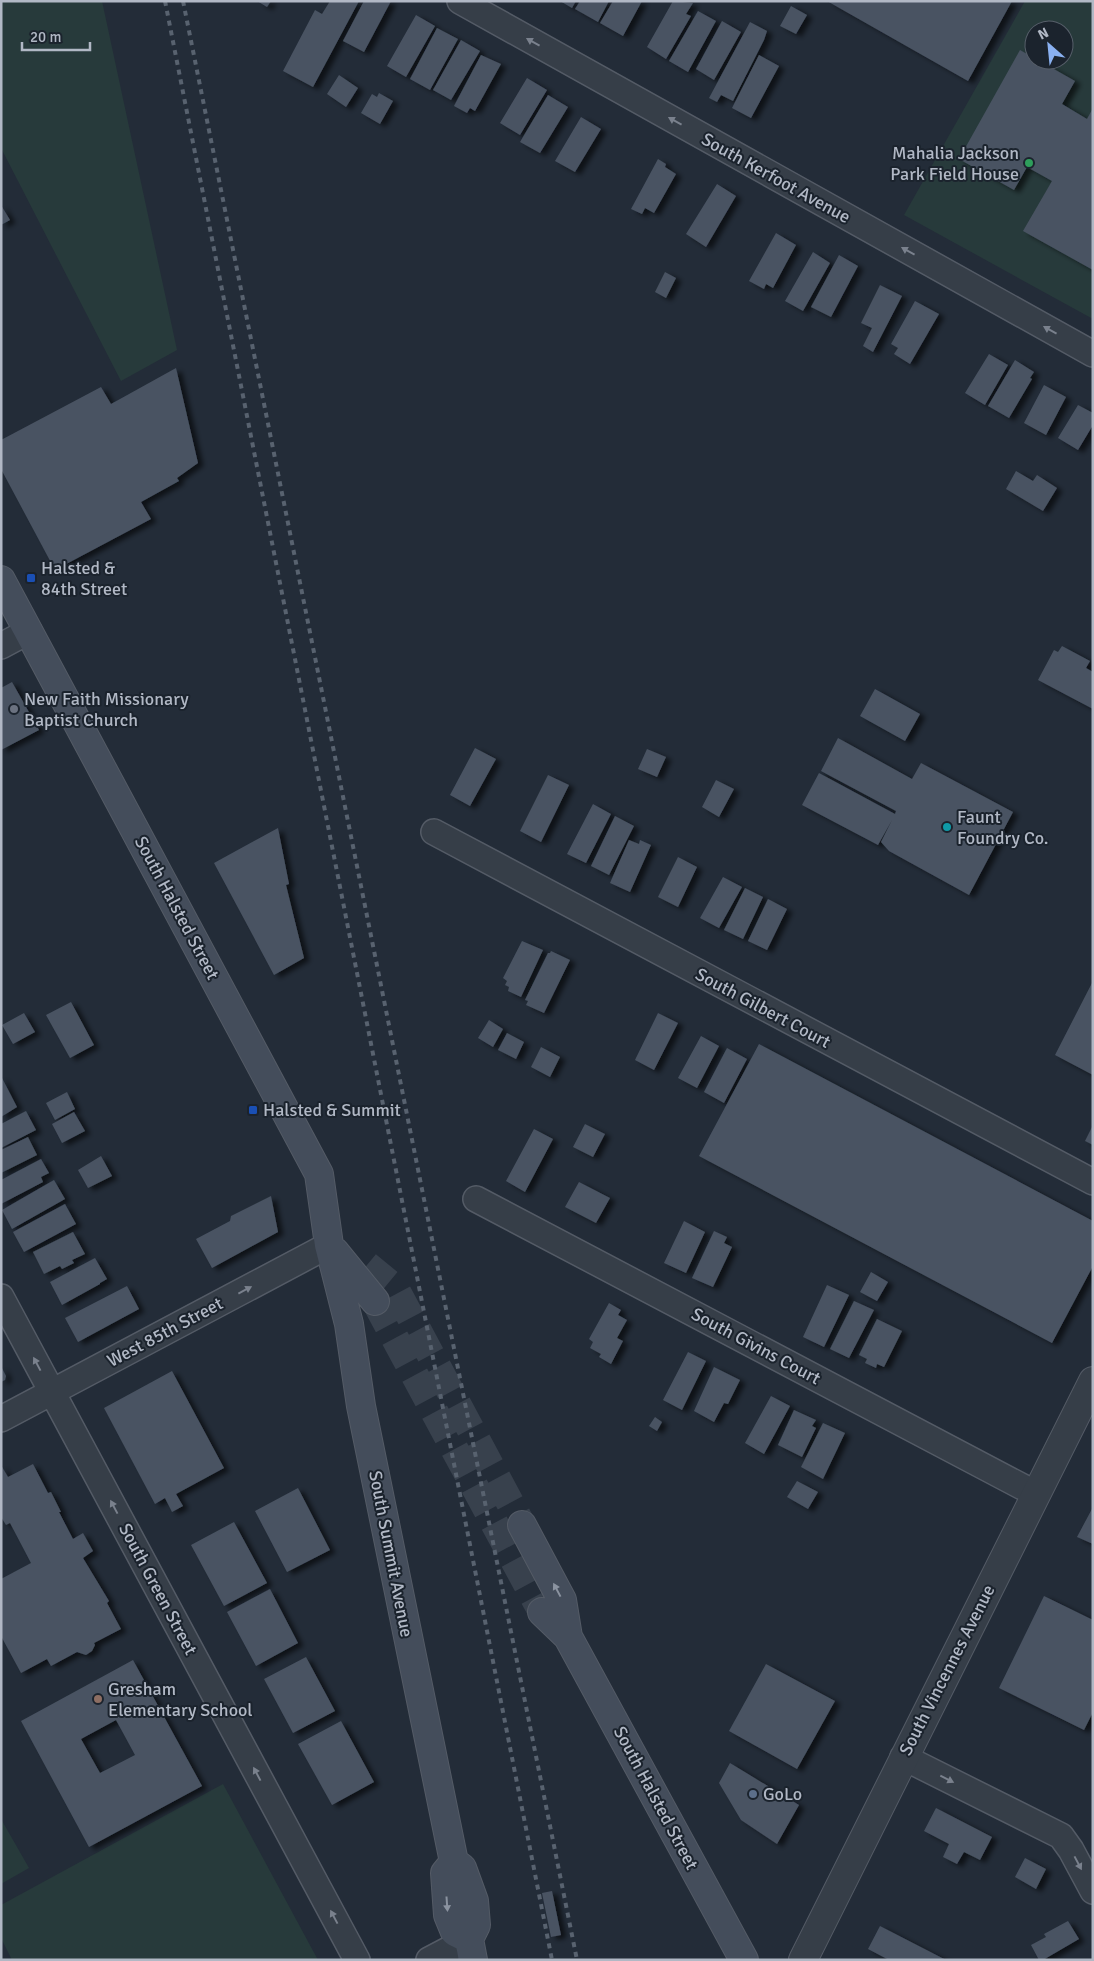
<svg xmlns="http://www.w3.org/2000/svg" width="1094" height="1961" font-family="Signika,sans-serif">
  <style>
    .green { fill: #273a3b; fill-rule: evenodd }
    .building { fill: #495362; fill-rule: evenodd; filter: url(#shadow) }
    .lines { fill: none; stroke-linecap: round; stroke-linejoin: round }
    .secondary-tunnel { stroke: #38414d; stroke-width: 28; stroke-dasharray: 28 14; stroke-linecap: butt }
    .minor-casing { stroke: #545b66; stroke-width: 28 }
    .tertiary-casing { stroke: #545b66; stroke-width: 30 }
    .secondary-casing { stroke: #545b66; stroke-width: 30 }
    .minor { stroke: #363e48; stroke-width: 25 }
    .tertiary { stroke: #363e48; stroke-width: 28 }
    .secondary { stroke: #444d5b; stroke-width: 28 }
    .rail { stroke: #58626f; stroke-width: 4; stroke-dasharray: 5 5; stroke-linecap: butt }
    .oneway { fill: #7a818d }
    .oneway2 { fill: #8b93a0 }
    .leisure-dot { fill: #2e9e5b; stroke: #1b232d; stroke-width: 2 }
    .transit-dot { fill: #1a4fb4; stroke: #1b232d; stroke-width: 2 }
    .worship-dot { fill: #6b7280; stroke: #1b232d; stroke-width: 2 }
    .culture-dot { fill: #0f9aa8; stroke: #1b232d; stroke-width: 2 }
    .education-dot { fill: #8d6e63; stroke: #1b232d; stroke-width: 2 }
    .service-dot { fill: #5c6f8a; stroke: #1b232d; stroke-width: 2 }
    .labels { text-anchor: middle; stroke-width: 4; stroke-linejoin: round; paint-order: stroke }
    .poi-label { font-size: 18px; fill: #b1b8c5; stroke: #1b232d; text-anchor: start }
    .street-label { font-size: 18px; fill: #b1b8c5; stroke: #1b232d }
  </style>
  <defs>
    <filter id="shadow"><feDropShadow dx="5.5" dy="3" stdDeviation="2.5" flood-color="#0009"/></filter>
  </defs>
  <rect width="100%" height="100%" fill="#232c38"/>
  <!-- green -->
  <path class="green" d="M1 1H102L177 350 121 381 1 148Z
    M1025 1H1093V319L904 215ZM1034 30H1064V60H1034Z
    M223 1784 318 1960H12L1 1938V1905Z
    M1 1819 29 1868 1 1884Z"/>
  <!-- building -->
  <path class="building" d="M257 1H271L267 7Z
    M330 1H359L313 87 283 71 315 10 322 14Z
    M364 1H391L364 52 343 41Z
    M560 1H576L572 8Z
    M580 1H609L598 22 575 9Z
    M613 1H642L623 36 600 23Z
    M673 1 693 3 686 14 691 16 666 59 647 47Z
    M827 1H1012L968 81Z
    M791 6 807 15 796 34 780 26Z
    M698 11 716 21 688 72 669 61Z
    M416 15 435 26 406 77 387 66Z
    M722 21 741 32 714 80 696 69Z
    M750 22 767 31 764 40 733 101 721 95 717 102 709 98Z
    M437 28 458 39 430 90 410 79Z
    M461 40 480 51 451 100 433 90Z
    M1020 50 1034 58V60H1038L1075 81 1062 104 1087 119 1093 108V270L1023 231 1052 181 1027 167 1014 190 959 159Z
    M481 55 501 64 475 111 470 108 467 113 454 106Z
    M759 55 779 66 751 118 732 108Z
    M339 75 358 88 346 107 327 94Z
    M527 78 547 90 520 135 500 123Z
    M379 93 393 101 380 124 361 113 372 94 377 97Z
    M548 95 568 107 540 153 520 142Z
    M581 117 601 129 575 172 555 161Z
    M658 159 666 164 665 167 676 174 654 213 645 208 642 214 631 209Z
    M717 184 736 196 706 247 686 234Z
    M1 205 10 220 1 225Z
    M776 233 796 245 773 288 766 284 764 289 749 281Z
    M813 252 830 263 803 311 785 301Z
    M839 255 858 266 831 317 811 307Z
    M665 272 676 278 666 298 655 292Z
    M880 285 902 296 873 352 863 346 872 328 861 323Z
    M915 301 939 314 910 364 894 354 898 348 891 344Z
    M989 354 1008 365 985 405 965 393Z
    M1015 360 1034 372 1030 378 1032 379 1009 418 988 406Z
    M176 368 198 463 177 478 179 481 141 502 151 519 55 570 1 469V440L101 387 111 404Z
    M1044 385 1066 397 1046 435 1024 423Z
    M1078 405 1093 413V425L1078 450 1058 438Z
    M1016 471 1033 481 1037 475 1057 488 1043 511 1006 489Z
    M1062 646 1090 661 1086 668 1093 672V709L1038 680 1054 650 1058 652Z
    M12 682 39 730 1 750V688Z
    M875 689 920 714 905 741 860 716Z
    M838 738 912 779 921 763 1013 812 969 895 889 851 881 842 892 820 878 845 802 805 819 773 895 814 896 811 821 771Z
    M475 748 496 759 470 806 450 795Z
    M647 749 666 757 657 777 638 769Z
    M548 775 569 785 541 842 520 831Z
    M716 780 734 789 719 817 702 807Z
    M593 804 611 814 586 863 567 854Z
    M615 816 634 826 609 875 591 866Z
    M278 828 289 884 286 885 304 958 274 975 214 863Z
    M629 840 639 844 640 840 651 845 630 892 610 883Z
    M678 857 697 867 678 907 658 897Z
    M723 877 742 887 719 928 700 918Z
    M745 888 763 897 743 939 724 930Z
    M768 899 787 909 767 950 748 941Z
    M522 941 543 950 521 997 508 991 509 987 505 985 507 981 503 978Z
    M551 951 570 960 544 1013 526 1005 528 1001 525 1000 548 953H550Z
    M1093 981V1075L1055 1055Z
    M71 1002 94 1045 70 1058 46 1015Z
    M24 1013 35 1032 13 1044 2 1025Z
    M658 1013 678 1023 654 1070 635 1060Z
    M489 1020 503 1029 493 1047 478 1038Z
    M507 1033 524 1042 516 1059 498 1050Z
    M701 1036 719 1046 697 1088 678 1078Z
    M759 1044 1093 1221V1266L1052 1343 699 1156Z
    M541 1047 560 1057 550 1077 531 1067Z
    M727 1048 747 1059 724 1103 704 1092Z
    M1 1076 17 1107 1 1117Z
    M67 1092 75 1109 55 1120 46 1103Z
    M26 1111 36 1130 1 1148V1124Z
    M74 1112 85 1131 62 1143 52 1124Z
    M585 1124 605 1134 593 1157 573 1147Z
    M1093 1125V1145L1085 1141Z
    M534 1129 553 1139 525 1192 506 1181Z
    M28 1137 37 1155 1 1173V1150Z
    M101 1156 112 1176 88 1188 78 1170Z
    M41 1159 49 1173 41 1177 43 1182 1 1204V1180Z
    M54 1180 65 1199 12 1229 2 1210Z
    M579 1182 610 1198 596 1223 565 1207Z
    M271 1196 278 1232 212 1268 196 1239 230 1221 231 1216Z
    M65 1204 76 1224 24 1252 13 1232Z
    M684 1221 705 1232 686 1273 664 1263Z
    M714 1231 727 1237 724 1243 732 1247 713 1287 692 1278Z
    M73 1232 85 1254 72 1260 74 1263 62 1269 60 1266 44 1274 33 1252Z
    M95 1258 107 1279 100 1283V1284L62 1305 50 1282Z
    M871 1272 888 1282 877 1301 860 1292Z
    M827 1285 849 1295 824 1347 803 1337Z
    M127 1286 139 1309 78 1342 65 1318Z
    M854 1301 874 1310 849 1358 830 1349Z
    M609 1303 621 1310 618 1315 627 1320 617 1338 623 1341 611 1364 599 1357 601 1354 590 1348 593 1342 589 1339Z
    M877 1319 902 1331 884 1367 877 1364 876 1368 865 1363 867 1359 859 1355Z
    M688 1352 706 1361 682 1410 663 1400Z
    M1 1366 6 1376 5 1380 1 1382Z
    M714 1367 740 1380 728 1404 724 1403 714 1422 694 1411Z
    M172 1371 224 1468 176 1494 183 1506 172 1512 165 1498 155 1504 104 1408Z
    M771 1396 790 1406 764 1454 745 1443Z
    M794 1410 816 1420 812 1426 816 1428 802 1457 778 1445Z
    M655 1417 662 1422 657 1431 649 1426Z
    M823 1423 845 1433 823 1479 801 1467Z
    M33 1464 48 1493 51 1492 61 1512H59L73 1539 83 1533 93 1551 83 1558 109 1601 107 1603 121 1629 94 1643 95 1645 92 1651 86 1655 77 1652 51 1666 47 1659 21 1673 1 1636V1579L31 1563 10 1523 6 1525 1 1517V1465L8 1477Z
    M797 1481 818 1492 808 1509 787 1497Z
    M298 1488 330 1550 287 1572 255 1511Z
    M1093 1507V1544L1077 1537Z
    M234 1522 267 1583 224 1606 191 1545Z
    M270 1589 298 1643 256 1666 227 1612Z
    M1044 1596 1093 1620V1712L1084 1730 999 1688Z
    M306 1657 335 1711 293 1733 264 1679Z
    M133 1660 202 1786 89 1847 21 1721ZM116 1720 135 1755 100 1773 81 1739Z
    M766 1664 835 1701 797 1769 729 1731Z
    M341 1721 374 1782 332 1805 298 1744Z
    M730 1763 799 1805 777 1844 741 1820 719 1783Z
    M936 1808 992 1837 980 1860 964 1852 957 1864 943 1857 949 1844 924 1831Z
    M1025 1858 1046 1869 1036 1889 1015 1877Z
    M552 1891 561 1935 551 1937 542 1893Z
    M1068 1921 1079 1939 1043 1960H1039L1031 1945 1046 1937 1044 1934Z
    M880 1926 946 1960H889L868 1949Z"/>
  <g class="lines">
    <!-- secondary-tunnel -->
    <path class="secondary-tunnel" d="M367 1265 395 1288 522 1525
      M375 1301 542 1612"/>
    <defs>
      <path id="minor" d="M460 1 1093 354
        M1 646 29 631
        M434 832 1093 1182
        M476 1199 1036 1494
        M1 1297 357 1960
        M1 1419 329 1245
        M903 1757 1061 1836 1071 1850 1093 1891
        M429 1960 469 1939"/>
      <path id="tertiary" d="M803 1960 1093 1381"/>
      <path id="secondary" d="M1 580 319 1174 329 1245 349 1324 361 1406 454 1862 462 1868 474 1901 476 1925 469 1939 473 1960
        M335 1252 375 1301
        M522 1525 562 1600 568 1637
        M542 1612 568 1637 744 1960
        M454 1862 445 1873 448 1915 455 1932 469 1939"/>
    </defs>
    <!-- minor casing -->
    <use href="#minor" class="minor-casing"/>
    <!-- tertiary casing -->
    <use href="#tertiary" class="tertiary-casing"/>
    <!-- secondary casing -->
    <use href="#secondary" class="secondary-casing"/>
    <!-- minor -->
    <use href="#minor" class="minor"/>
    <!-- tertiary -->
    <use href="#tertiary" class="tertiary"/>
    <!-- secondary -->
    <use href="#secondary" class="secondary"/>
    <!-- rail -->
    <path class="rail" d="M165 1 552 1960
      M183 1 577 1960"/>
  </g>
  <!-- one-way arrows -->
  <defs><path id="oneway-solid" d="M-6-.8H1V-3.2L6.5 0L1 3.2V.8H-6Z" transform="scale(1.25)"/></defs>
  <g class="oneway">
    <use href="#oneway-solid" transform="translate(533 42) rotate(-151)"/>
    <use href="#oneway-solid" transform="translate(675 121) rotate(-151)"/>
    <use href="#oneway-solid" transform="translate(908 251) rotate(-151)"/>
    <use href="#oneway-solid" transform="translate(1050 330) rotate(-151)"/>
    <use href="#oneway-solid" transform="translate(245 1290) rotate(-28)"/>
    <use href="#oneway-solid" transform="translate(37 1364) rotate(-118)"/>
    <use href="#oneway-solid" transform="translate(114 1507) rotate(-118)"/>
    <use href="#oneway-solid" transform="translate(257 1774) rotate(-118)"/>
    <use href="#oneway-solid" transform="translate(947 1779) rotate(27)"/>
    <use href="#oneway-solid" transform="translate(1078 1863) rotate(62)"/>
    <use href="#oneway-solid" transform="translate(334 1917) rotate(-118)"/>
  </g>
  <g class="oneway2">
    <use href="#oneway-solid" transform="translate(557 1590) rotate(-118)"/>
    <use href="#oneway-solid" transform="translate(447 1904) rotate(86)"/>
  </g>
  <!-- markers -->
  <circle class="leisure-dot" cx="1029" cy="163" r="5"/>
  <g class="transit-dot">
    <rect x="26" y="573" width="10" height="10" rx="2.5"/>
    <rect x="248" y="1105" width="10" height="10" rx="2.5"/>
  </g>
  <circle class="worship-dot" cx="14" cy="709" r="5"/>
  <circle class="culture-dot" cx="947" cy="827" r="5"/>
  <circle class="education-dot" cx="98" cy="1699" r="5"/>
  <circle class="service-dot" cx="753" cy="1794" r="5"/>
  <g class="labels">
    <!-- poi labels -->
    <g class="poi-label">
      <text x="1019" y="159" text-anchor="end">Mahalia Jackson<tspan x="1019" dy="21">Park Field House</tspan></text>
      <text x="41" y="574">Halsted &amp;<tspan x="41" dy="21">84th Street</tspan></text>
      <text x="24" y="705">New Faith Missionary<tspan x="24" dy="21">Baptist Church</tspan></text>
      <text x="957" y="823">Faunt<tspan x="957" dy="21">Foundry Co.</tspan></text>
      <text x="263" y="1116">Halsted &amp; Summit</text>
      <text x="108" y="1695">Gresham<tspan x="108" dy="21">Elementary School</tspan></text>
      <text x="763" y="1800">GoLo</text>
    </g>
    <!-- street labels -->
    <g class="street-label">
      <text transform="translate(776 178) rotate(29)" y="6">South Kerfoot Avenue</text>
      <text transform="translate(177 908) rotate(62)" y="6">South Halsted Street</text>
      <text transform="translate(763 1008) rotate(28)" y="6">South Gilbert Court</text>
      <text transform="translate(165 1332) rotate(-28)" y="6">West 85th Street</text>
      <text transform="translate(756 1346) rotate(28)" y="6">South Givins Court</text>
      <text transform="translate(391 1554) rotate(79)" y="6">South Summit Avenue</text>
      <text transform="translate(158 1589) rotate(62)" y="6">South Green Street</text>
      <text transform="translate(947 1670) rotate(-63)" y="6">South Vincennes Avenue</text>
      <text transform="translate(656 1798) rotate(62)" y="6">South Halsted Street</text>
    </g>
  </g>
  <!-- border -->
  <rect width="1094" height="1961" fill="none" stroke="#b1b8c5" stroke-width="5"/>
  <!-- north arrow -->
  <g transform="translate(1049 45) rotate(333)"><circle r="24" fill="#1b232d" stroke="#575f6a"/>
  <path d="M0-4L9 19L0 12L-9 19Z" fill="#8ab1f1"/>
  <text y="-8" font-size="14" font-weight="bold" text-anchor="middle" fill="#b1b8c5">N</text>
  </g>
  <!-- scale -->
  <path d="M22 42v8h68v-8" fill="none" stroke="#b1b8c5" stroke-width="2.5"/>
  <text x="30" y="42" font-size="15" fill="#b1b8c5" stroke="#1b232d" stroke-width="4" paint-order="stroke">20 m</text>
</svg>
